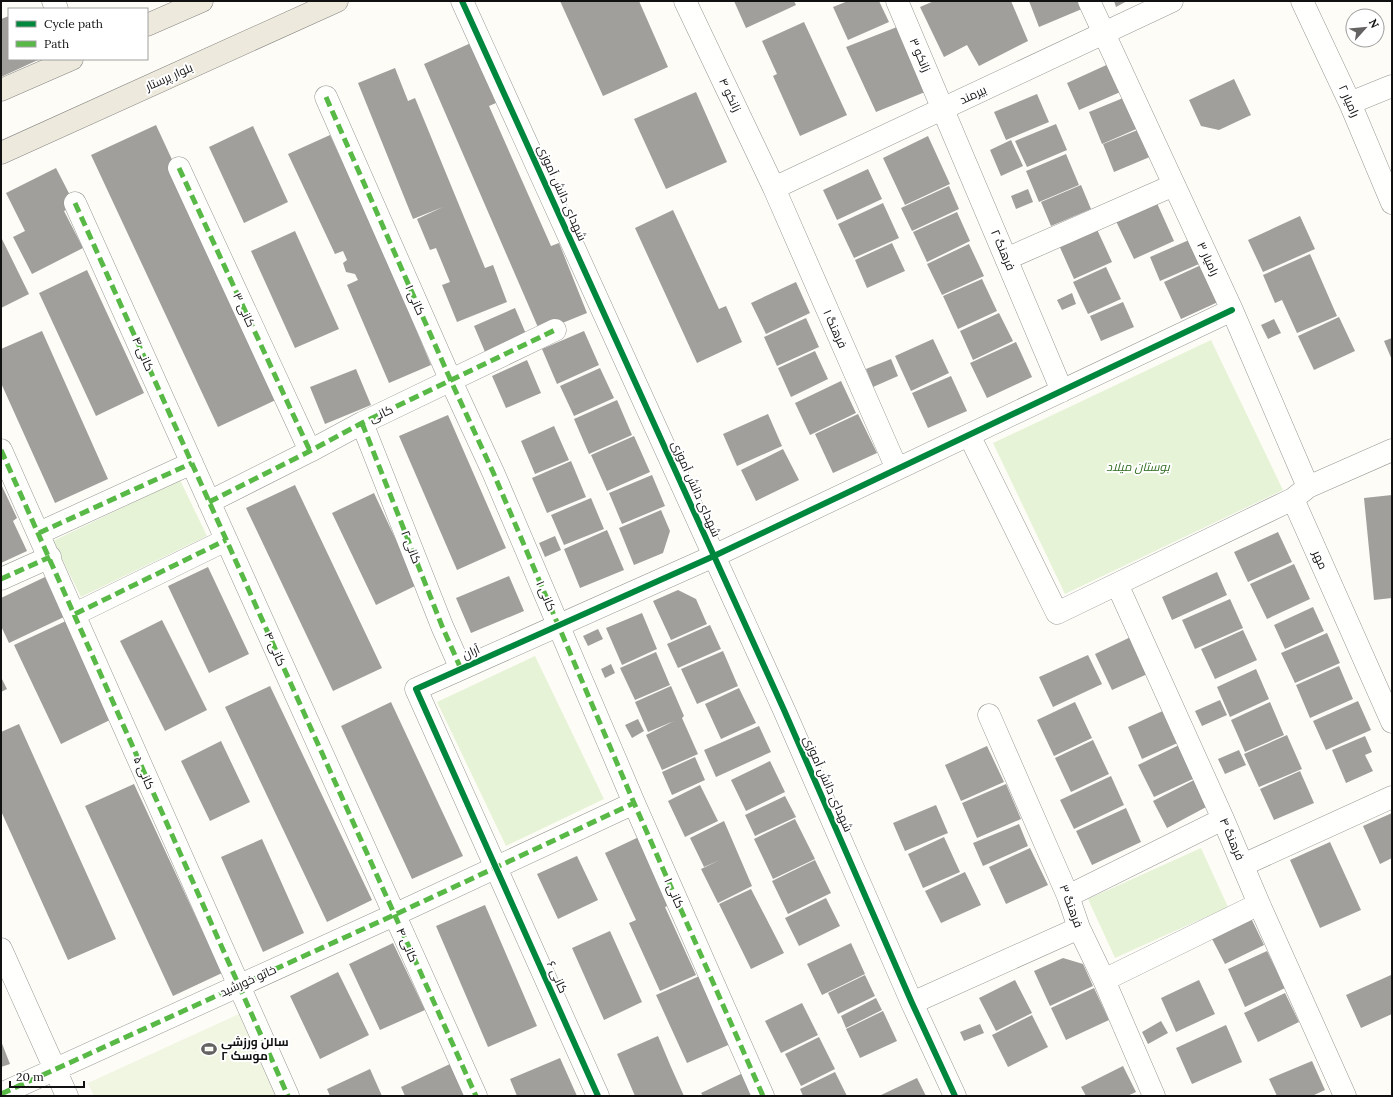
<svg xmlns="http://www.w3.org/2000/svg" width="1393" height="1097" font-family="Lora,Cairo,serif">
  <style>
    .green { fill: #e7f3d7 }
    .pitch { fill: #f0f6e1 }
    .building { fill: #a19f9c }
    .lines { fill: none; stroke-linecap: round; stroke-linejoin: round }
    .minor-casing { stroke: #979795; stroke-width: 23 }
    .major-casing { stroke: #858482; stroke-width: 23 }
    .minor { stroke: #fffffe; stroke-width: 22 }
    .major { stroke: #ede9dc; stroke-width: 22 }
    .quiet { stroke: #58b947; stroke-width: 5; stroke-dasharray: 10 5; stroke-linecap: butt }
    .cycleway-casing { stroke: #fff; stroke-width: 8 }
    .cycleway { stroke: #00873e; stroke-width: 6 }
    .labels { text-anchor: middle; stroke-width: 4; stroke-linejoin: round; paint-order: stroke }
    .street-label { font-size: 12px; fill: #111; stroke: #fff }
    .park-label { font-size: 12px; font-style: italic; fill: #2f6b1f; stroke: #fff }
    .poi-label { font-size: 12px; font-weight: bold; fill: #111; stroke: #fff; text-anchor: start }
  </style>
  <rect width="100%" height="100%" fill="#fdfcf7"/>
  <!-- green -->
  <path class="green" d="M1211 340 1283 490 1065 594 993 443Z
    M180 480 207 536 81 597 53 541Z
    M535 656 604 799 506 846 437 702Z
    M1201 848 1228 907 1115 958 1088 899Z"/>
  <!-- pitch -->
  <path class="pitch" d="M239 1014 276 1096H94L88 1083Z"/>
  <!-- building -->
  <path class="building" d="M560 1H639L668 67 603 96Z
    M734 1H794L796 5 746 28Z
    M848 1H879L889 22 848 40 833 7Z
    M934 1H1011L1028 41 979 66 967 45 944 57 920 7Z
    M1029 1H1087L1089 6 1039 27Z
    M1114 1H1127L1116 7Z
    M9 16V59H40L1 77V19Z
    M804 22 847 115 800 136 773 76 777 74 762 41Z
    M897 27 925 92 876 112 846 47Z
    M471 43 496 103 489 106 551 246 559 243 587 313 540 332 424 64Z
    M1113 62 1125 90 1079 110 1067 83Z
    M395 68 408 101 415 98 485 268 493 265 507 302 457 322 442 285 450 282 436 248 430 250 417 219 443 207 413 219 358 83Z
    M1234 79 1251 115 1219 130 1201 126 1189 100Z
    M696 92 727 162 666 189 634 119Z
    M1037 94 1049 122 1006 140 994 112Z
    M1128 96 1141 127 1102 144 1089 112Z
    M1056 124 1067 150 1027 167 1015 141Z
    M156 125 282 397 218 427 91 155Z
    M253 126 288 202 244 223 209 147Z
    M1140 129 1152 156 1114 172 1103 144Z
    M330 135 377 237 431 365 389 383 347 285 358 280 355 274 346 272 343 263 347 260 343 251 335 254 288 154Z
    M928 136 950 184 905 205 883 158Z
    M1011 140 1023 166 1001 176 990 150Z
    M1066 154 1079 185 1039 202 1026 171Z
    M56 168 75 205 64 211 83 248 32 274 13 237 25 231 6 193Z
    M868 169 882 199 837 220 823 190Z
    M1081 185 1091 209 1051 226 1041 202Z
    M949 186 959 209 912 231 901 208Z
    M1028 189 1033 202 1016 209 1011 196Z
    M1156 201 1174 241 1134 259 1115 219Z
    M883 203 899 238 854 258 838 224Z
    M673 210 719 309 726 306 742 342 697 363 635 228Z
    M957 212 970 241 927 262 913 232Z
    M1300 216 1315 249 1263 272 1248 240Z
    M1095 225 1112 262 1074 279 1058 243Z
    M295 231 339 329 295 348 251 251Z
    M1 237 29 294 1 308Z
    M1189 240 1199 264 1160 281 1150 257Z
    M892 243 905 271 867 288 855 260Z
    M969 244 984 276 942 295 927 264Z
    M1310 254 1337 316 1297 333 1282 300 1275 303 1263 275Z
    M1201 265 1218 302 1181 319 1164 282Z
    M1106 267 1121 299 1088 314 1073 282Z
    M87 270 144 393 96 416 39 293Z
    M982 279 997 311 958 329 943 296Z
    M796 282 810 313 766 334 751 303Z
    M1072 293 1076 304 1062 310 1057 300Z
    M1123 302 1134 327 1101 341 1090 316Z
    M515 308 529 341 488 359 474 326Z
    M999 313 1013 341 973 360 960 331Z
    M1339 317 1355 351 1314 370 1298 336Z
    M806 318 819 347 777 366 764 337Z
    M1274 319 1281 333 1268 339 1261 325Z
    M42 331 108 479 55 503 1 383V349Z
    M584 331 599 365 557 384 542 349Z
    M1392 338V360L1384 341Z
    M933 339 949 373 911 391 895 356Z
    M1016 342 1032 377 987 398 970 363Z
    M815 351 828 379 791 397 778 368Z
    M891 359 898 376 873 387 866 369Z
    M527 360 541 393 506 408 492 376Z
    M600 368 614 398 574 416 560 386Z
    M356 369 371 405 325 424 310 387Z
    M951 376 967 411 928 428 912 393Z
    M841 381 856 413 810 435 795 403Z
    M617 400 632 435 589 454 574 419Z
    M768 414 782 446 737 466 723 434Z
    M858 414 877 453 833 473 815 434Z
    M448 415 506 548 457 570 399 436Z
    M554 426 569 460 535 474 521 441Z
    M634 436 650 472 607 491 591 455Z
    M783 449 799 480 756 501 741 470Z
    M571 461 586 497 547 513 532 478Z
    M652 475 665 506 622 524 609 493Z
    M1 484 17 518 13 521 27 551 1 563Z
    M295 485 382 668 333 691 246 508Z
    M374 493 417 585 376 605 332 513Z
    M1392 495V598L1374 600 1364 498Z
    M591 498 604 529 564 545 551 515Z
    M661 510 670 531 663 553 634 565 619 528Z
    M607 530 624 570 580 588 564 549Z
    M1278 532 1292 562 1248 582 1234 552Z
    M555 536 561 550 545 557 539 543Z
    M1294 564 1310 599 1267 619 1250 584Z
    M208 567 249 654 209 673 168 586Z
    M1217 572 1227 595 1172 620 1162 597Z
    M509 576 524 611 471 633 456 598Z
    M45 577 64 617 9 643 1 626V598Z
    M678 590 696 599 707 624 671 640 653 601Z
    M1230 599 1243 628 1195 649 1182 620Z
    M1313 607 1324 631 1285 649 1274 625Z
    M642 613 657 649 622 665 606 628Z
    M68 620 114 718 61 744 14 645Z
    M162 620 207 710 165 731 120 641Z
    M710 625 721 649 678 668 667 644Z
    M598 629 603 639 588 646 583 636Z
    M1243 630 1257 660 1215 679 1201 649Z
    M1327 633 1340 663 1295 683 1281 653Z
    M1137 634 1154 671 1112 690 1095 654Z
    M723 651 738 686 697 704 681 669Z
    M656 652 670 685 635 700 620 668Z
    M1088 655 1102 684 1053 707 1039 677Z
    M611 664 615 673 605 678 601 669Z
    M1339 666 1353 699 1310 718 1296 685Z
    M1256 669 1269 699 1230 717 1217 687Z
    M1 677 7 689 1 692Z
    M270 686 372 900 327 922 225 707Z
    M671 686 684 716 682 718 698 754 662 770 646 735 674 721 648 732 635 702Z
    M739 688 756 723 721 739 705 704Z
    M1220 700 1227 715 1202 726 1195 711Z
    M1358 701 1371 730 1326 750 1313 721Z
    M391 702 463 856 412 879 341 726Z
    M1075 702 1092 738 1054 756 1037 720Z
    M1270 702 1284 735 1245 752 1231 720Z
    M1167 709 1182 741 1142 759 1128 727Z
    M638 719 644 731 632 738 625 725Z
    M19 724 116 939 68 960 1 811V732Z
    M759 726 771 752 716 777 704 750Z
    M1287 735 1302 769 1259 787 1244 754Z
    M1365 736 1372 752 1365 755 1373 771 1346 783 1332 750Z
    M1093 740 1109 774 1071 792 1055 758Z
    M221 741 250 802 210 821 181 761Z
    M1179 745 1195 778 1154 797 1138 765Z
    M987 746 1004 782 961 801 945 765Z
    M1239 750 1246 765 1225 774 1218 759Z
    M695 757 705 780 672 795 662 772Z
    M770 761 785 792 746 811 731 780Z
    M1300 771 1314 803 1274 820 1260 789Z
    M1111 776 1124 805 1074 829 1060 800Z
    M1194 780 1208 806 1167 828 1153 801Z
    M134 784 222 973 173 996 85 806Z
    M1006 784 1021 819 977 838 962 803Z
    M700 785 718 821 685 837 668 801Z
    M785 796 796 817 755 836 745 815Z
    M936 805 948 833 905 851 893 823Z
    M1126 808 1141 842 1092 865 1076 831Z
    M1392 813V858L1380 864 1363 826Z
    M795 819 815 859 773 879 754 839Z
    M724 821 752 886 718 903 701 869 720 860 704 867 690 838Z
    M1019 824 1028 846 983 866 973 843Z
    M641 836 672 904 665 907 696 975 660 991 629 923 636 920 605 853Z
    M944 837 960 872 923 888 908 854Z
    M262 839 304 933 263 952 221 857Z
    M1330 842 1361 910 1320 928 1290 860Z
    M1030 848 1048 885 1006 904 989 867Z
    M577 856 598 900 558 919 537 874Z
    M815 860 831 893 788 914 772 881Z
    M965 872 981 905 941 923 925 891Z
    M751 889 784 953 751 969 719 904Z
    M826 898 840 926 799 946 785 918Z
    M485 905 537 1026 488 1047 436 926Z
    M1250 916 1264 945 1225 964 1210 935Z
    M610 931 642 1002 604 1020 572 948Z
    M393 943 425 1010 380 1030 349 964Z
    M851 943 865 974 822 995 807 964Z
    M1267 951 1285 988 1245 1007 1228 969Z
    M1063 958 1083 964 1093 986 1050 1006 1034 971Z
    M338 972 369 1035 320 1059 290 996Z
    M704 974 735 1042 687 1063 656 995Z
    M865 975 875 996 838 1014 828 993Z
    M1391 975 1392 1014 1361 1028 1346 995Z
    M1015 980 1032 1013 996 1031 979 998Z
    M1199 980 1215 1014 1176 1032 1161 998Z
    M1094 988 1109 1020 1066 1040 1051 1008Z
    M1285 993 1299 1022 1258 1042 1244 1013Z
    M876 998 882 1010 846 1028 841 1016Z
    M802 1003 818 1035 781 1053 765 1021Z
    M883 1011 897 1041 860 1058 846 1029Z
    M1032 1015 1048 1047 1008 1067 992 1035Z
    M1161 1021 1168 1033 1148 1044 1142 1032Z
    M980 1024 984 1033 964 1041 960 1032Z
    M1226 1025 1242 1062 1192 1084 1176 1048Z
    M658 1036 671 1067 684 1096H635L617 1054Z
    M819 1037 835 1069 801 1086 785 1054Z
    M1 1041 10 1064 1 1067Z
    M560 1058 577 1096H517L510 1079Z
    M1312 1061 1325 1090 1312 1096H1277L1269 1079Z
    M450 1064 465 1094 460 1096H405L401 1087Z
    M1123 1066 1136 1092 1127 1096H1086L1081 1087Z
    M370 1069 382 1096H330L327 1089Z
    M835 1072 847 1096H803L800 1089Z
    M743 1073 755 1096H703L701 1093Z
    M917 1078 926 1096H879Z"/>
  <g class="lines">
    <defs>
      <path id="minor" d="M53 1 57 9
        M462 1 784 710 912 1003 955 1096
        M685 1 774 188 897 469
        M897 1 1062 391
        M1089 1 1232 310 1308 487
        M1302 1 1350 103 1392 203
        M326 97 451 381 493 472 634 803 763 1096
        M1350 103 1392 86
        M179 168 310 451
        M774 188 1172 1
        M75 203 476 1096
        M1006 259 1174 185
        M362 423 442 626 461 669
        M969 435 1057 613 1293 499
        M1 450 288 1096
        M1392 450 1308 487 1293 499 1392 722
        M209 502 310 451 362 423 555 330
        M39 533 192 463
        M1 579 50 557
        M1117 584 1223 819 1259 904 1345 1096
        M75 614 226 540
        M989 715 1068 896 1079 928 1104 980 1154 1096
        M1243 865 1392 797
        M1068 896 1223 819
        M1 949 67 1096
        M1104 980 1259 904
        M912 1003 1079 928
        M1 1094 394 915 634 803
        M598 1096 416 689 714 556 1232 310"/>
      <path id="major" d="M147 25 202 1
        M1 90 72 59
        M1 153 337 1"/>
    </defs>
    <!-- minor casing -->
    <use href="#minor" class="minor-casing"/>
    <!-- major casing -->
    <use href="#major" class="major-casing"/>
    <!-- minor -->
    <use href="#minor" class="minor"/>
    <!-- major -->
    <use href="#major" class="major"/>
    <!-- quiet -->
    <path class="quiet" d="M326 97 451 381 493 472 634 803 763 1096
      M179 168 310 451
      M75 203 476 1096
      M362 423 442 626 461 669
      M1 450 288 1096
      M209 502 310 451 362 423 555 330
      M39 533 192 463
      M1 579 50 557
      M75 614 226 540
      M1 1094 394 915 634 803"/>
    <defs>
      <path id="cycleway" d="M462 1 784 710 912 1003 955 1096
        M598 1096 416 689 714 556 1232 310"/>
    </defs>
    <!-- cycleway casing -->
    <use href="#cycleway" class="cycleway-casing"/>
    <!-- cycleway -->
    <use href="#cycleway" class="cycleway"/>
  </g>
  <!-- icons -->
  <defs>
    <symbol id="stadium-bare" viewBox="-9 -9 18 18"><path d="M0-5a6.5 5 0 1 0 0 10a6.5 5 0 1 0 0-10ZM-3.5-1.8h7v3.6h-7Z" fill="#646362" stroke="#fff" stroke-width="2.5" paint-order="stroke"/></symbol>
  </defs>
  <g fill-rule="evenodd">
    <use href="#stadium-bare" x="198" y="1038" width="22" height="22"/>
  </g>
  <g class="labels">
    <!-- street labels -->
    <g class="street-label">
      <text transform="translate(920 55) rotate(67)" y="4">زانکو ۳</text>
      <text transform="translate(169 77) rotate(-24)" y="4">بلوار پرستار</text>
      <text transform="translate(730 95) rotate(65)" y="4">زانکو ۴</text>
      <text transform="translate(973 95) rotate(-25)" y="4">بیرمند</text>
      <text transform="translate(1349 101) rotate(66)" y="4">رامیار ۲</text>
      <text transform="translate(562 193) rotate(66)" y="4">شهدای دانش آموزی</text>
      <text transform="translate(1003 250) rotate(67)" y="4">فرهنگ ۲</text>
      <text transform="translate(1208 259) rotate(65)" y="4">رامیار ۳</text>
      <text transform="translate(415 300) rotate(66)" y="4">کانی ۱</text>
      <text transform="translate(244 310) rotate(65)" y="4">کانی ۳</text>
      <text transform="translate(835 329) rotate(66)" y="4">فرهنگ ۱</text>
      <text transform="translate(143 354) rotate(66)" y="4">کانی ۴</text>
      <text transform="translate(381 414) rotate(-25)" y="4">کانی</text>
      <text transform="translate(696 489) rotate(66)" y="4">شهدای دانش آموزی</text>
      <text transform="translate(411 547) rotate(69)" y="4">کانی ۲</text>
      <text transform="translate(1320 560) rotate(66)" y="4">مهر</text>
      <text transform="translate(546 596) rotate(67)" y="4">کانی ۱</text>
      <text transform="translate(275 649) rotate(66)" y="4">کانی ۴</text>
      <text transform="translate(471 652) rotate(-24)" y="4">آران</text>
      <text transform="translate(144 773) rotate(66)" y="4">کانی ۵</text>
      <text transform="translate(828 784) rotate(66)" y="4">شهدای دانش آموزی</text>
      <text transform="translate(1232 839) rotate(67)" y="4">فرهنگ ۴</text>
      <text transform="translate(674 893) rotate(66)" y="4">کانی ۱</text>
      <text transform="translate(1071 906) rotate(69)" y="4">فرهنگ ۳</text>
      <text transform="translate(407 945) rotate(66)" y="4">کانی ۴</text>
      <text transform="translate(557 977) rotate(66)" y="4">کانی ۶</text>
      <text transform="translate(248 981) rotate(-24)" y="4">خاتو خورشید</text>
    </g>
    <!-- park labels -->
    <g class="park-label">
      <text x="1138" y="471">بوستان میلاد</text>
    </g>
    <!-- poi labels -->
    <g class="poi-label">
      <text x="221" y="1046">سالن ورزشی<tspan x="221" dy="14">موسک ۲</tspan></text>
    </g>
  </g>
  <!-- border -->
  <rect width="1393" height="1097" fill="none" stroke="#111111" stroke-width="4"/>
  <!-- legend -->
  <rect x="8" y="8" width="140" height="52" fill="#ffffff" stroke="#a0a0a0"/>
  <rect x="16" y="21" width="20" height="6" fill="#00873e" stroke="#a0a0a0"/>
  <text x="44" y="28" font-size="12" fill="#111111">Cycle path</text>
  <rect x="16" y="41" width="20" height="6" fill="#58b947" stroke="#a0a0a0"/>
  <text x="44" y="48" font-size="12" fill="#111111">Path</text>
  <!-- north arrow -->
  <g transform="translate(1365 28) rotate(63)"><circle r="19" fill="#ffffff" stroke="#a0a0a0"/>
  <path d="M0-3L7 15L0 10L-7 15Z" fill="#646362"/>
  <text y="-6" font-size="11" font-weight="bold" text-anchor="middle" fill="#111111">N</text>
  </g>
  <!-- scale -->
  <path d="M10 1081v6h74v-6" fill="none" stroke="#111111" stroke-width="2"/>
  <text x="16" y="1081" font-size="12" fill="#111111" stroke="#ffffff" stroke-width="3" paint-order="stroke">20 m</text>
</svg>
